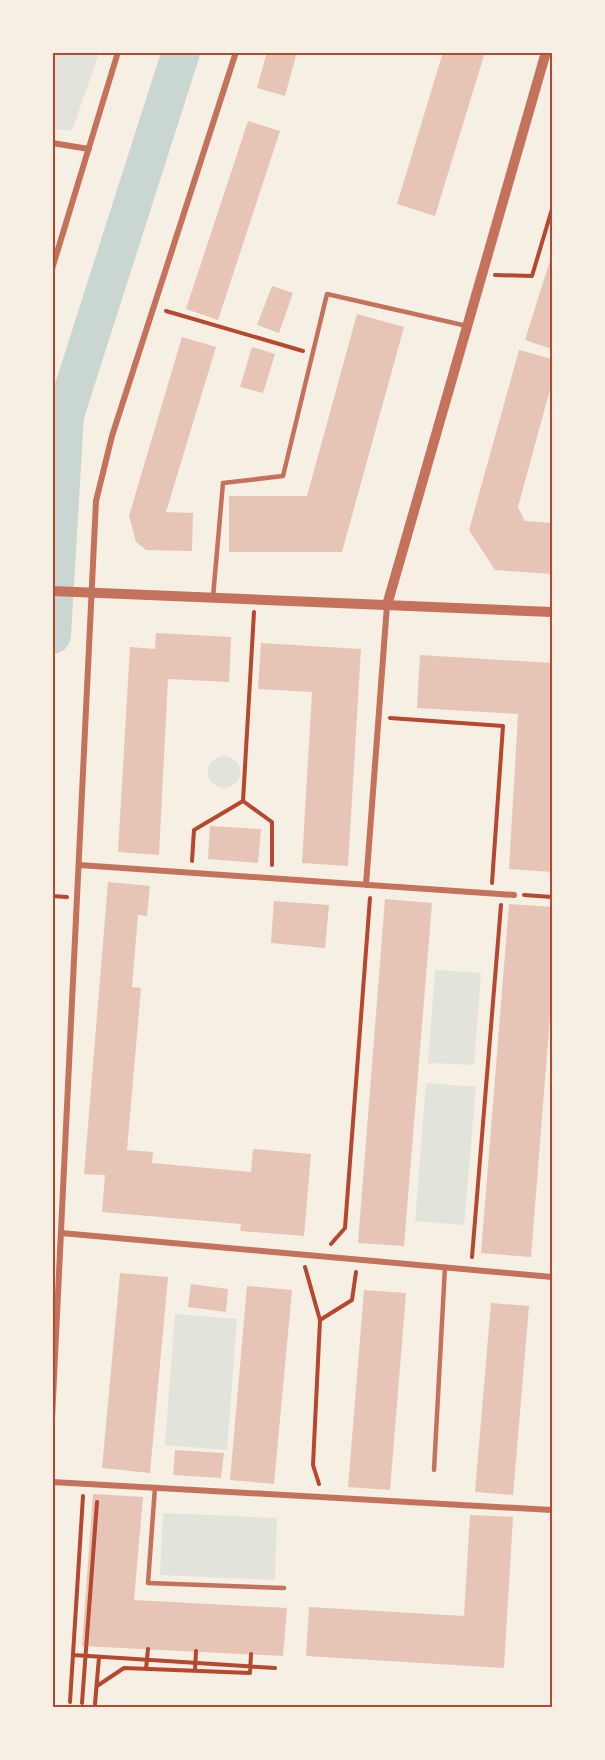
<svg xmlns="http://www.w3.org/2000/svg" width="605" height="1760" font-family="Manrope,sans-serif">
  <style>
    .green { fill: #e2e4dc }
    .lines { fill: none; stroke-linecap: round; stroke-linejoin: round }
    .river { stroke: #c9d6d2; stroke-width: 38 }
    .building { fill: #e6c5b7 }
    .path { stroke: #b5482f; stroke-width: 4 }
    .service { stroke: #c5725c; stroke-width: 4.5 }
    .minor { stroke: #c5725c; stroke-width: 6 }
    .tertiary { stroke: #c5725c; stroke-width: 10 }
    .neatline { fill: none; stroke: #b5482f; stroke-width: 2 }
  </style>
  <rect width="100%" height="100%" fill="#f6efe4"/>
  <!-- green -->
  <path class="green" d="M52 53H99L72 131 53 129Z
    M208 772a16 16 0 1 1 32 0a16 16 0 1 1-32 0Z
    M435 970 481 973 474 1065 428 1063Z
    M426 1083 476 1087 464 1225 415 1221Z
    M175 1314 237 1319 227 1450 165 1445Z
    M163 1513 277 1518 275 1580 160 1575Z"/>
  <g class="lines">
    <!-- river -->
    <path class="river" d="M52 635 65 415 181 52"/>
  </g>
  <!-- building -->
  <path class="building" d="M267 52H297L285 96 257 88Z
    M443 52H485L435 216 397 204Z
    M248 121 280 131 218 320 186 309Z
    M552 254V349L525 340Z
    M272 286 293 293 279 333 257 325Z
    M357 314 404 327 342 552H229V496H307Z
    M182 337 216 347 166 512 193 513 192 551 146 550 136 542 129 516Z
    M252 347 275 354 263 393 240 387Z
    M519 350 552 359V382L518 507 525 521 552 523V574L495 570 469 530Z
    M156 633 231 637 229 682 168 679 159 855 118 852 130 647 155 649Z
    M261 643 361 649 348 866 302 863 312 692 258 689Z
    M420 655 552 663V872L509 869 518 714 417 708Z
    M210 826 261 829 258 863 208 859Z
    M108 882 150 886 147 916 138 915 132 987 141 988 127 1150 153 1152 152 1163 251 1172 253 1149 311 1154 304 1236 240 1231 241 1224 102 1212 105 1175 84 1174Z
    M385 899 432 903 404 1246 358 1243Z
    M274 901 329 905 325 948 271 943Z
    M509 904 552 907V991L531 1257 481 1253Z
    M120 1273 168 1277 150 1473 102 1468Z
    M191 1284 228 1289 226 1312 188 1307Z
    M247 1286 292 1290 274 1484 230 1480Z
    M364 1290 406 1293 390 1490 348 1487Z
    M491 1303 529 1306 513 1495 475 1492Z
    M175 1450 224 1453 221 1478 173 1475Z
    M93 1494 143 1497 134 1600 287 1608 283 1656 82 1646Z
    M470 1515 513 1517 504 1668 306 1656 309 1607 464 1616Z"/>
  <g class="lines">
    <!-- path -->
    <path class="path" d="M495 275 532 276 552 209
      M166 311 303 351
      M390 718 503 726 492 883
      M243 801 272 822V865
      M192 861 194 830 243 801 254 612
      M524 895 552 897
      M52 896 67 897
      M331 1244 345 1228 370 898
      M472 1257 501 905
      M305 1267 320 1320 313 1465 319 1484
      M320 1320 352 1300 356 1272
      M73 1655 275 1668
      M146 1669 148 1649
      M195 1671 196 1651
      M97 1686 124 1668 250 1673 251 1654
      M70 1702 83 1496
      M82 1703 97 1502
      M95 1704 99 1657"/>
    <!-- service -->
    <path class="service" d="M213 597 223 483 283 476 327 294 467 326
      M434 1470 445 1267
      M155 1487 148 1583 284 1588"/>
    <!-- minor -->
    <path class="minor" d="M52 143 89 149
      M52 269 118 52
      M79 865 514 895
      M366 885 387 605
      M61 1233 552 1277
      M52 1419 96 501 112 436 236 52
      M52 1482 552 1510"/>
    <!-- tertiary -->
    <path class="tertiary" d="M52 591 552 612
      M387 605 546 52"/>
  </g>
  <!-- border -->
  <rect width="605" height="1760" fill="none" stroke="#f6efe4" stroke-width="108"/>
  <rect x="54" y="54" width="497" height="1652" class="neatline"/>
</svg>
